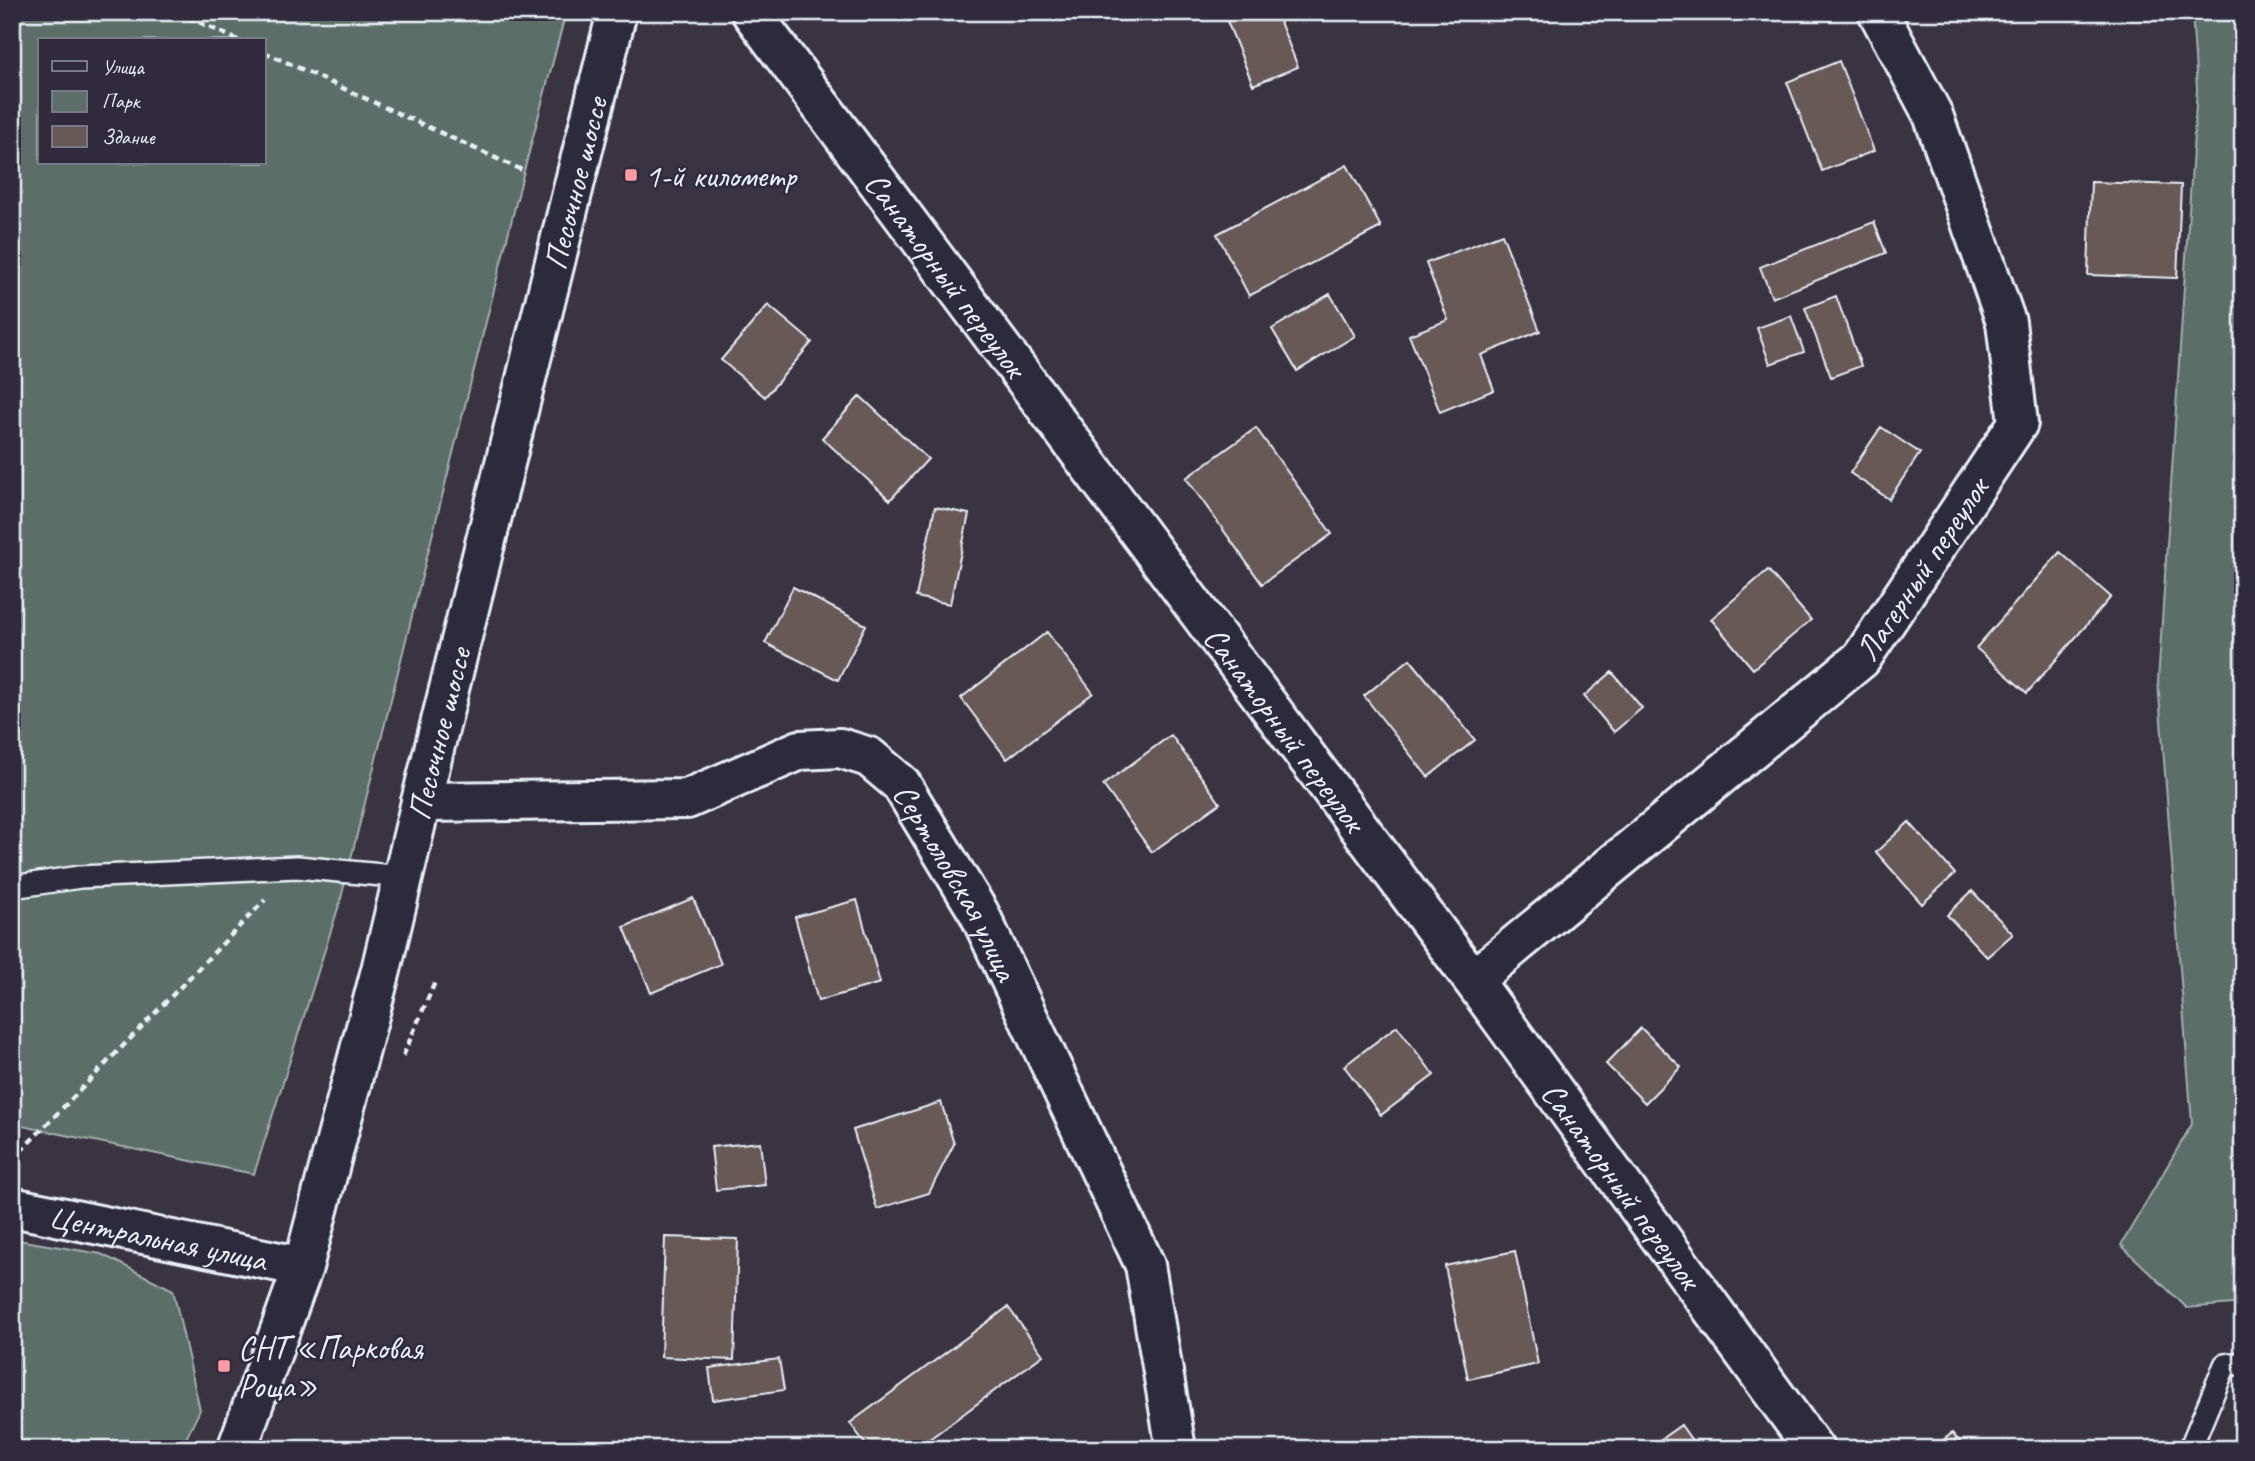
<svg xmlns="http://www.w3.org/2000/svg" width="2255" height="1461" font-family="Caveat,sans-serif">
  <style>
    .green { fill: #5b6e67; stroke: #a2b0b0; stroke-width: 2; fill-rule: evenodd }
    .building { fill: #685956; stroke: #e8f1f8; stroke-width: 2 }
    .lines { fill: none; stroke-linecap: round; stroke-linejoin: round }
    .service-casing { stroke: #e8f1f8; stroke-width: 26 }
    .minor-casing { stroke: #e8f1f8; stroke-width: 44 }
    .secondary-casing { stroke: #e8f1f8; stroke-width: 44 }
    .path { stroke: #e8f1f8; stroke-width: 4.5; stroke-dasharray: 7 5; stroke-linecap: butt }
    .service { stroke: #2f2a3d; stroke-width: 21 }
    .minor { stroke: #2f2a3d; stroke-width: 38 }
    .secondary { stroke: #2f2a3d; stroke-width: 38 }
    .poi-dot { fill: #ff9aa2; stroke: #2f2a3d; stroke-width: 2.5 }
    .labels { text-anchor: middle; stroke-width: 5; stroke-linejoin: round; paint-order: stroke }
    .poi-label { font-size: 33px; fill: #e8f1f8; stroke: #2f2a3d; text-anchor: start }
    .street-label { font-size: 33px; fill: #e8f1f8; stroke: #2f2a3d }
  </style>
  <rect width="100%" height="100%" fill="#3a3342"/>
  <filter id="ink" filterUnits="userSpaceOnUse"><feTurbulence type="fractalNoise" baseFrequency=".0143" numOctaves="2"/><feDisplacementMap in="SourceGraphic" scale="14" xChannelSelector="R" yChannelSelector="G"/><feConvolveMatrix kernelMatrix="1 2 1 2 8 2 1 2 1" color-interpolation-filters="sRGB"/></filter>
  <g filter="url(#ink)">
    <!-- green -->
    <path class="green" d="M12 12H566L524 171 340 902 254 1174 12 1124ZM40 40H264V163H40Z
      M2192 12H2243V1303L2187 1308 2121 1245 2192 1124 2158 682 2197 89Z
      M12 1239 101 1254 173 1290 200 1410 181 1449H12Z"/>
    <!-- building -->
    <path class="building" d="M1249 12H1276L1298 67 1253 85 1227 21Z
      M1839 61 1874 151 1822 171 1787 82Z
      M1347 165 1381 227 1249 296 1217 234Z
      M2091 182 2181 185 2177 278 2088 275Z
      M1874 222 1886 253 1772 298 1760 267Z
      M1502 234 1540 331 1481 355 1494 390 1440 412 1409 335 1448 320 1426 263Z
      M1330 294 1355 336 1297 371 1272 329Z
      M1836 296 1861 366 1831 377 1805 308Z
      M768 305 812 342 765 397 721 360Z
      M1791 316 1804 352 1770 364 1757 328Z
      M860 396 928 459 890 500 822 438Z
      M1881 427 1920 453 1889 499 1850 473Z
      M1256 428 1332 534 1262 584 1186 478Z
      M935 507 969 514 950 604 916 597Z
      M2060 552 2111 597 2027 693 1976 648Z
      M1768 570 1811 620 1753 669 1711 619Z
      M793 587 866 625 838 680 765 643Z
      M1047 632 1093 693 1007 759 961 698Z
      M1410 659 1475 740 1428 777 1364 696Z
      M1612 672 1642 708 1614 732 1584 696Z
      M1171 735 1220 803 1152 852 1103 785Z
      M1909 822 1955 874 1922 904 1876 852Z
      M1972 891 2013 934 1987 957 1947 915Z
      M693 898 721 964 651 993 624 927Z
      M857 900 880 983 818 1001 795 917Z
      M1397 1026 1434 1075 1381 1115 1344 1066Z
      M1641 1028 1681 1067 1645 1103 1606 1064Z
      M941 1102 954 1144 929 1193 877 1209 853 1130Z
      M760 1142 765 1185 716 1190 711 1147Z
      M665 1237 738 1239 734 1360 661 1357Z
      M1515 1251 1538 1364 1468 1379 1445 1266Z
      M1008 1307 1043 1355 916 1449H869L850 1423Z
      M779 1359 784 1390 713 1400 709 1368Z
      M1681 1425 1698 1449H1647Z
      M1952 1433 1966 1449H1933Z
      M1074 1442 1075 1449H1034Z"/>
    <g class="lines">
      <defs>
        <path id="service" d="M12 887 80 877 297 867 403 877
          M2190 1449 2225 1365 2243 1363"/>
        <g id="minor">
          <path id="s1" d="M751 12 1473 980 1814 1449"/>
          <path id="s2" d="M421 802 687 799 800 750 840 748 869 757 901 784 979 913 1145 1265 1176 1449"/>
          <path id="s3" d="M1473 980 1861 659 2018 423 2006 322 1933 115 1878 12"/>
          <path id="s4" d="M12 1207 303 1267"/>
        </g>
        <g id="secondary">
          <path id="s5" d="M237 1449 303 1267 381 970 421 802 617 12"/>
        </g>
      </defs>
      <!-- service casing -->
      <use href="#service" class="service-casing"/>
      <!-- minor casing -->
      <use href="#minor" class="minor-casing"/>
      <!-- secondary casing -->
      <use href="#secondary" class="secondary-casing"/>
      <!-- path -->
      <path class="path" d="M177 12 238 40
        M264 52 524 171
        M403 1056 435 982
        M12 1160 265 900"/>
      <!-- service -->
      <use href="#service" class="service"/>
      <!-- minor -->
      <use href="#minor" class="minor"/>
      <!-- secondary -->
      <use href="#secondary" class="secondary"/>
    </g>
  </g>
  <!-- markers -->
  <g class="poi-dot">
    <rect x="624" y="168" width="14" height="14" rx="3.5"/>
    <rect x="217" y="1359" width="14" height="14" rx="3.5"/>
  </g>
  <g class="labels">
    <!-- poi labels -->
    <g class="poi-label">
      <text x="645" y="187">1-й километр</text>
      <text x="238" y="1359">СНТ «Парковая<tspan x="238" dy="38">Роща»</tspan></text>
    </g>
    <!-- street labels -->
    <g class="street-label">
      <text dy="12" stroke="none"><textPath href="#s5" startOffset="1311">Песочное шоссе</textPath></text>
      <text dy="12" stroke="none"><textPath href="#s1" startOffset="327">Санаторный переулок</textPath></text>
      <text dy="12" stroke="none"><textPath href="#s3" startOffset="612">Лагерный переулок</textPath></text>
      <text dy="12" stroke="none"><textPath href="#s1" startOffset="894">Санаторный переулок</textPath></text>
      <text dy="12" stroke="none"><textPath href="#s5" startOffset="744">Песочное шоссе</textPath></text>
      <text dy="12" stroke="none"><textPath href="#s2" startOffset="614">Сертоловская улица</textPath></text>
      <text dy="12" stroke="none"><textPath href="#s1" startOffset="1461">Санаторный переулок</textPath></text>
      <text dy="12" stroke="none"><textPath href="#s4" startOffset="149">Центральная улица</textPath></text>
    </g>
  </g>
  <!-- margin -->
  <rect width="2255" height="1461" fill="none" stroke="#2f2a3d" stroke-width="42"/>
  <rect x="21" y="21" width="2213" height="1419" fill="none" stroke="#e8f1f8" stroke-width="2.5" filter="url(#ink)"/>
  <!-- legend -->
  <rect x="38" y="38" width="228" height="126" fill="#2f2a3d" stroke="#797a88" stroke-width="2"/>
  <rect x="52" y="61" width="35" height="10" fill="#2f2a3d" stroke="#797a88" stroke-width="2"/>
  <text x="102" y="74" font-size="21" fill="#e8f1f8">Улица</text>
  <rect x="52" y="91" width="35" height="21" fill="#5b6e67" stroke="#797a88" stroke-width="2"/>
  <text x="102" y="108" font-size="21" fill="#e8f1f8">Парк</text>
  <rect x="52" y="126" width="35" height="21" fill="#685956" stroke="#797a88" stroke-width="2"/>
  <text x="102" y="144" font-size="21" fill="#e8f1f8">Здание</text>
</svg>
